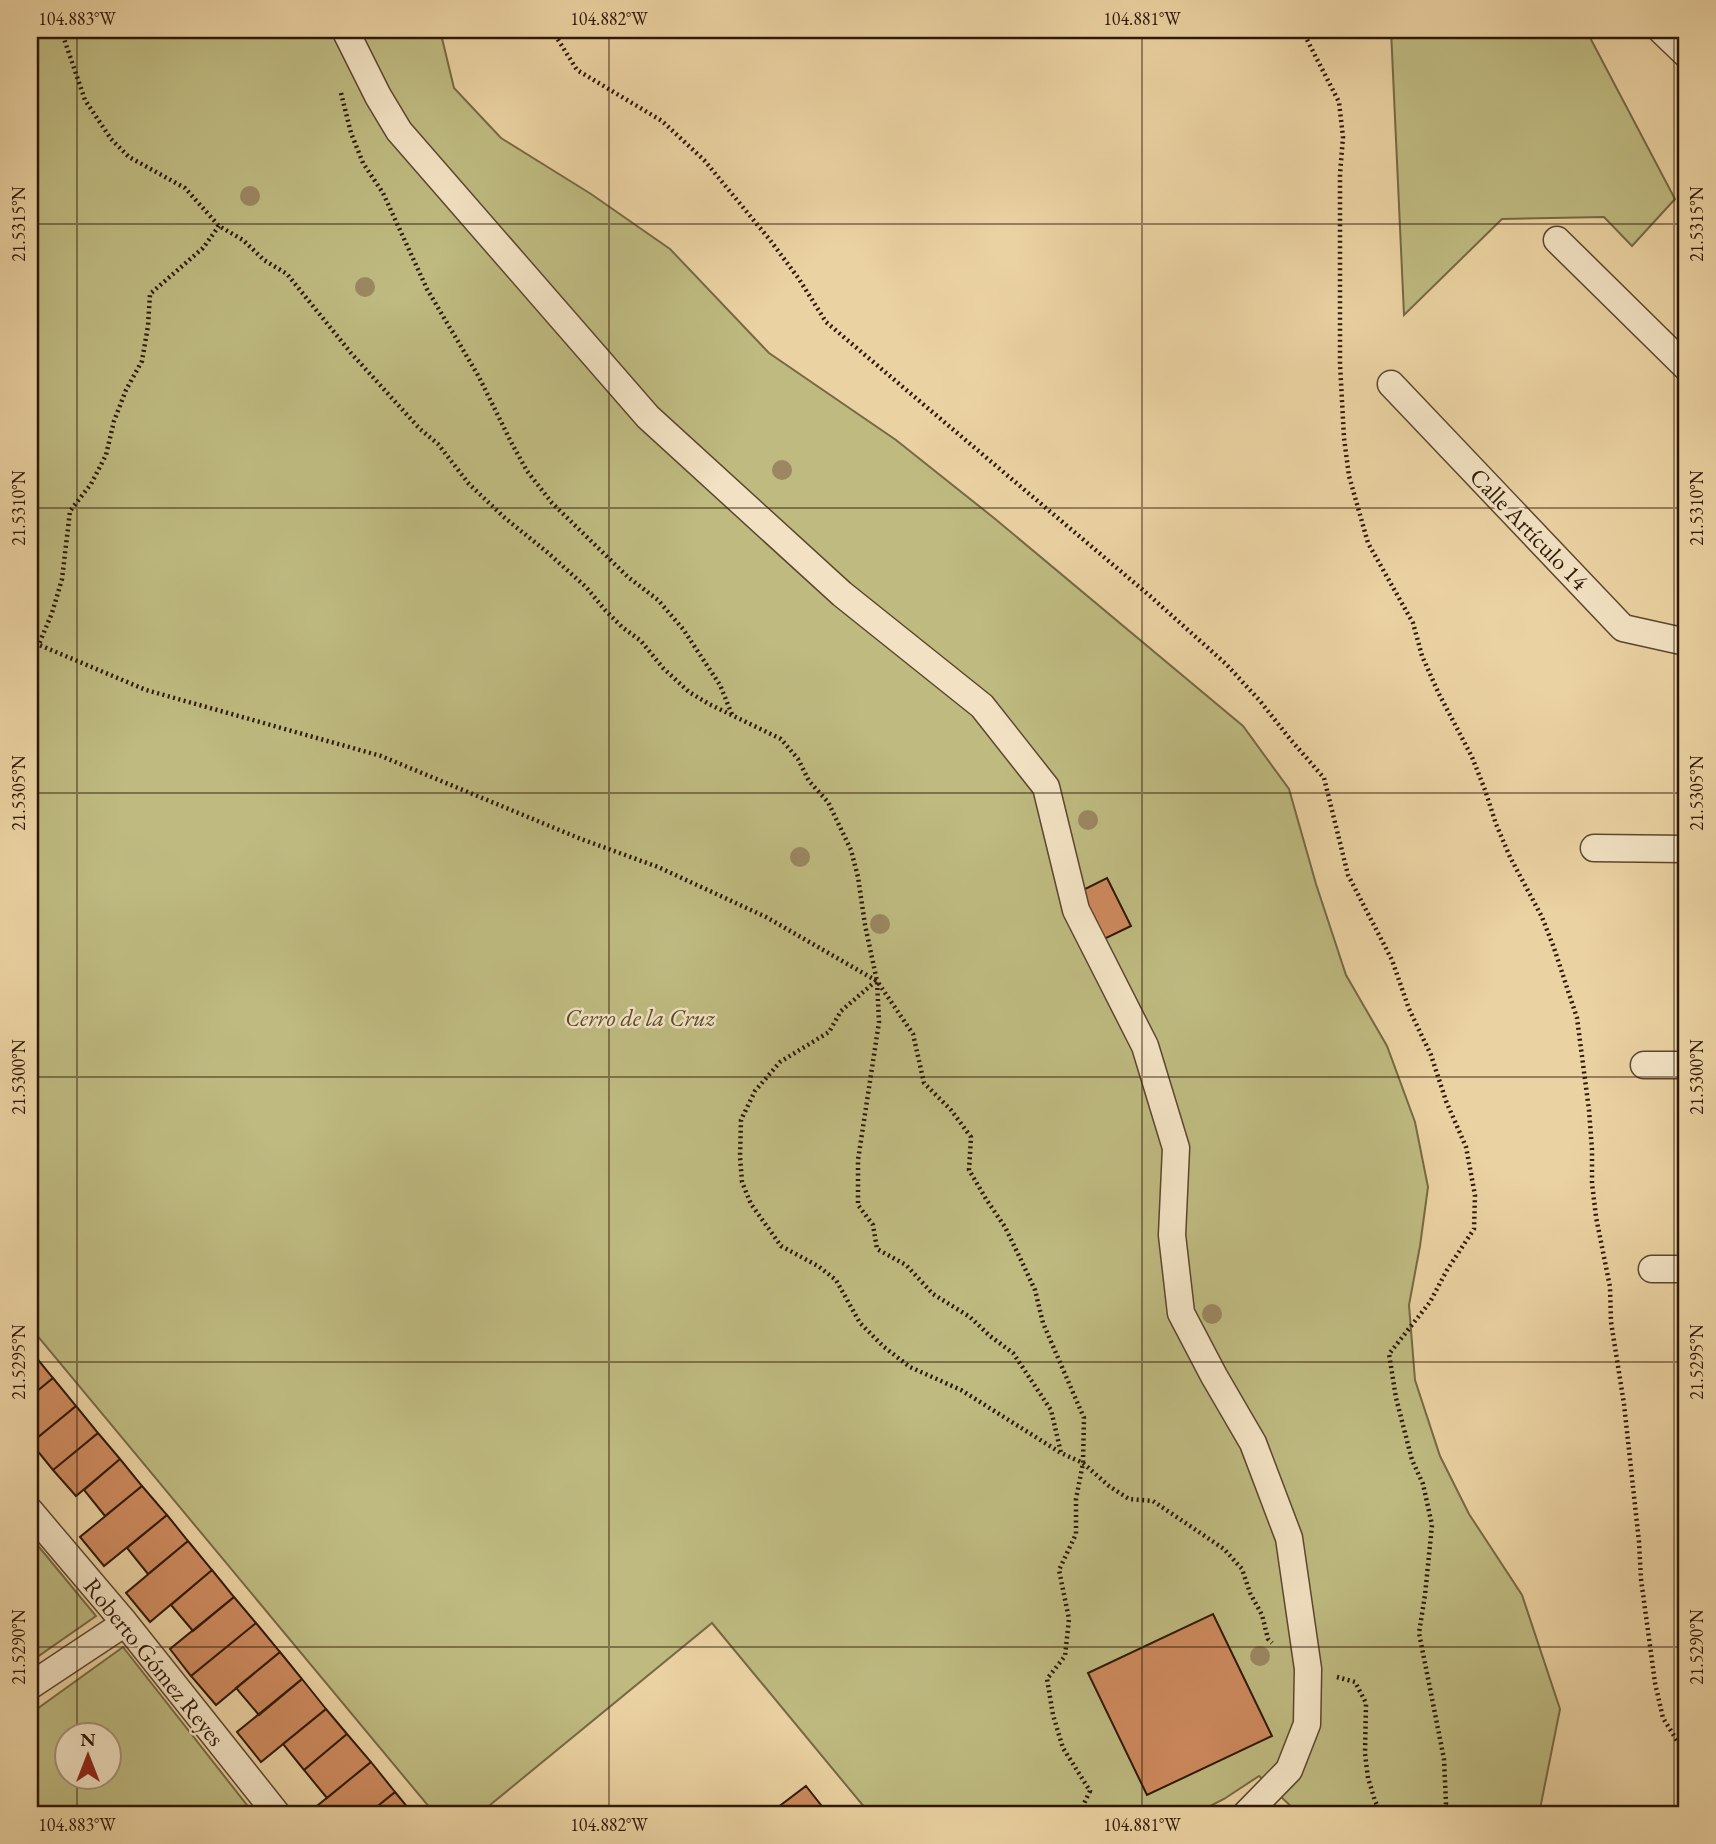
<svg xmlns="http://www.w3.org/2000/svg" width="1716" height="1844" font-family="'EB Garamond',serif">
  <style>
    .green { fill: #beba80; stroke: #766944; stroke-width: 2; fill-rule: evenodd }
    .building { fill: #ce8a5e; stroke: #2e1808; stroke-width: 2 }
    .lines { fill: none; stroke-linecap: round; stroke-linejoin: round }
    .minor-casing { stroke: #5d462e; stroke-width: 29 }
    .path { stroke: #2e1808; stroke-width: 4.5; stroke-dasharray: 2 3.5; stroke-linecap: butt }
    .minor { stroke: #f2e2c3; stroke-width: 26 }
    .tree { fill: #9b8761 }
    .ticks { fill: none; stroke: #2e1808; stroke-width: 2; stroke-opacity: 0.45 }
    .labels { text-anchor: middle; stroke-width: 5; stroke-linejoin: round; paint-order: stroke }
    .street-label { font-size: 24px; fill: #2e1808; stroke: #f2e2c3 }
    .park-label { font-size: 24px; font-style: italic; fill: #59492c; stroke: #f2e2c3 }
    .neatline { fill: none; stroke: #2e1808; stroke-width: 2.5 }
    .ticks-label { font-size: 18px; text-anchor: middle; fill: #2e1808 }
  </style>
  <rect width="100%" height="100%" fill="#ebd2a2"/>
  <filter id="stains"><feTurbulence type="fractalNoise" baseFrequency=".00286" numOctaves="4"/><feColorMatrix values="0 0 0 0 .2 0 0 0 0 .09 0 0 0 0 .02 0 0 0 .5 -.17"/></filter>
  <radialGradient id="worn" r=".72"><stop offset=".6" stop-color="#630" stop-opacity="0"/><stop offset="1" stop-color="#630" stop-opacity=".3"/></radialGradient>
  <!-- green -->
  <path class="green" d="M30 30H440L454 88 501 138 591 194 670 249 769 353 896 440 994 518 1243 726 1289 789 1316 884 1346 975 1387 1046 1415 1122 1428 1187 1420 1246 1409 1305 1415 1380 1440 1456 1469 1514 1522 1595 1560 1709 1539 1814H1299L1259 1776 1224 1799 1195 1814H870L712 1623 479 1814H435L30 1327Z
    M1391 30H1586L1675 199 1632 246 1604 217 1502 219 1404 315Z
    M30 1536 96 1616 30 1662Z
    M123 1647 254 1814H30V1714ZM66 1736H108V1778H66Z"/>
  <!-- building -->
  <path class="building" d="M1107 878 1131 926 1100 941 1077 893Z
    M30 1350 53 1378 30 1397Z
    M53 1378 76 1406 30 1444V1397Z
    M76 1406 98 1433 53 1470 31 1443Z
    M98 1433 120 1459 76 1496 53 1470Z
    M120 1459 142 1486 105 1516 84 1490Z
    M142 1486 167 1515 104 1566 80 1537Z
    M167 1515 188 1541 148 1574 127 1548Z
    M188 1541 212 1570 150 1622 126 1593Z
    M212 1570 234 1597 193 1631 171 1605Z
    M234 1597 256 1623 191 1676 170 1649Z
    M1213 1614 1272 1736 1147 1795 1088 1673Z
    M256 1623 280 1652 216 1705 191 1676Z
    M280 1652 302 1679 259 1715 236 1688Z
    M302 1679 326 1709 261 1762 237 1732Z
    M326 1709 347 1734 304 1770 283 1744Z
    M347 1734 371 1762 327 1798 304 1770Z
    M371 1762 395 1792 368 1814H307Z
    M806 1786 828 1814H769Z
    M395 1792 413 1814H368Z"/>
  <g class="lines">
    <defs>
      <path id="minor" d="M345 30 378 96 399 131 648 417 842 594 982 706 1046 787 1076 910 1145 1046 1176 1148 1172 1235 1181 1313 1214 1376 1253 1443 1289 1538 1308 1669 1307 1724 1289 1770 1246 1814
        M1661 30 1686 54
        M1557 240 1686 367
        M1391 384 1623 628 1686 642
        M1594 848 1686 849
        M1644 1065H1686
        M1652 1269H1686
        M30 1511 125 1623 277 1814
        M30 1686 125 1623"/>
    </defs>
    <!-- minor casing -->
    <use href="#minor" class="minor-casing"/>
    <!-- path -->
    <path class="path" d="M61 30 85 100 111 139 129 157 185 188 219 226 243 240 264 260 287 274 351 353 420 429 438 444 469 484 505 518 547 552 586 587 605 610 622 627 641 641 663 668 689 692 709 704 781 739 798 759 809 781 828 802 851 850 858 877 865 925 877 981 879 1022 858 1160V1205L873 1225 877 1249 906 1265 933 1294 970 1317 990 1336 1013 1353 1051 1410 1061 1453 1083 1463 1109 1486 1129 1499 1153 1501 1224 1549 1242 1569 1250 1593 1262 1615 1268 1639 1272 1643
      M552 30 577 70 662 121 704 160 770 240 799 279 826 322 1150 596 1226 664 1260 701 1290 739 1324 778 1348 875 1392 960 1409 1009 1431 1055 1446 1101 1466 1147 1475 1195 1474 1229 1447 1270 1430 1302 1389 1354 1396 1398 1412 1460 1423 1484 1432 1525 1425 1595 1419 1633 1444 1759 1446 1803 1444 1814
      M1302 30 1339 102 1343 137 1340 174V364L1344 438 1349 476 1368 543 1413 623 1422 656 1439 694 1472 757 1485 790 1496 824 1510 857 1542 917 1554 948 1577 1018 1589 1110 1592 1150V1183L1596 1217 1610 1287 1611 1322 1624 1404 1639 1542 1641 1579 1655 1683 1663 1718 1681 1747 1686 1750
      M341 93 351 133 363 163 383 193 427 289 479 377 511 442 527 471 552 503 628 577 658 600 683 629 720 685 733 717
      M30 641 146 690 381 756 581 839 658 867 766 917 877 981 913 1034 924 1083 951 1110 971 1137 969 1170 986 1199 1005 1227 1021 1260 1035 1290 1043 1323 1084 1418 1083 1463 1076 1499V1534L1059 1570 1069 1619 1065 1656 1047 1679 1053 1715 1063 1748 1090 1791 1079 1814
      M30 656 39 644 52 613 62 579 70 511 91 484 106 455 114 421 126 390 142 361 148 326 150 294 203 248 219 226
      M876 981 841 1011 829 1032 780 1062 755 1091 741 1120 740 1157 742 1182 751 1204 781 1246 818 1266 836 1280 860 1323 884 1347 910 1367 961 1390 1061 1453
      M1337 1677 1355 1682 1366 1703 1365 1754 1368 1778 1375 1801 1382 1814"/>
    <!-- minor -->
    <use href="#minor" class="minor"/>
  </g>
  <!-- trees -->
  <g class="tree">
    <circle cx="250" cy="196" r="10"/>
    <circle cx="365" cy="287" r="10"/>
    <circle cx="782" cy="470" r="10"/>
    <circle cx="1088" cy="820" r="10"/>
    <circle cx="800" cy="857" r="10"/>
    <circle cx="880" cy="924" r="10"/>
    <circle cx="1212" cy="1314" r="10"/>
    <circle cx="1260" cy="1656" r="10"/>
  </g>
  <!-- ticks -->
  <path class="ticks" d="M77 30V1736M609 30V1814M1142 30V1814M1674 30V1814M30 224H1686M30 508H1686M30 793H1686M30 1077H1686M30 1362H1686M30 1647H1686M77 1778V1814"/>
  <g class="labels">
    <!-- street labels -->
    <g class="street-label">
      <text transform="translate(1529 529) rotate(46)" y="8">Calle Artículo 14</text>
      <text transform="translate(154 1662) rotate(51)" y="8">Roberto Gómez Reyes</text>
    </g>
    <!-- park labels -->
    <g class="park-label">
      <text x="640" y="1026">Cerro de la Cruz</text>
    </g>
  </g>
  <!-- margin -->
  <rect width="1716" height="1844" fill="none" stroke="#ebd2a2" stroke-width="77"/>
  <!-- north arrow -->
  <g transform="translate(88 1756)"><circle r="33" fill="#f2e2c3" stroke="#a49178" stroke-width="2"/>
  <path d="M0-5L12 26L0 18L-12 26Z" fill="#8f2418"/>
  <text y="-10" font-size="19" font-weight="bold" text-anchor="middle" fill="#2e1808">N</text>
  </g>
  <rect x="38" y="38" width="1640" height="1768" class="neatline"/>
  <g class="ticks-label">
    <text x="77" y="25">104.883°W</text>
    <text x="609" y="25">104.882°W</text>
    <text x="1142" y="25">104.881°W</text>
    <text transform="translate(19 224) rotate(-90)" y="6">21.5315°N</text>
    <text transform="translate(1697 224) rotate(-90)" y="6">21.5315°N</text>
    <text transform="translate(19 508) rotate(-90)" y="6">21.5310°N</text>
    <text transform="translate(1697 508) rotate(-90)" y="6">21.5310°N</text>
    <text transform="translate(19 793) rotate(-90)" y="6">21.5305°N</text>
    <text transform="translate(1697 793) rotate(-90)" y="6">21.5305°N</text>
    <text transform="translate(19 1077) rotate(-90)" y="6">21.5300°N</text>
    <text transform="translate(1697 1077) rotate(-90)" y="6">21.5300°N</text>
    <text transform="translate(19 1362) rotate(-90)" y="6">21.5295°N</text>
    <text transform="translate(1697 1362) rotate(-90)" y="6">21.5295°N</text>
    <text transform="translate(19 1647) rotate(-90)" y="6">21.5290°N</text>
    <text transform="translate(1697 1647) rotate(-90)" y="6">21.5290°N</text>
    <text x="77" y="1831">104.883°W</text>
    <text x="609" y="1831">104.882°W</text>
    <text x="1142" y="1831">104.881°W</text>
  </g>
  <rect width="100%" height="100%" filter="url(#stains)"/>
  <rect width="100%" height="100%" fill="url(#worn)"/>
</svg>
